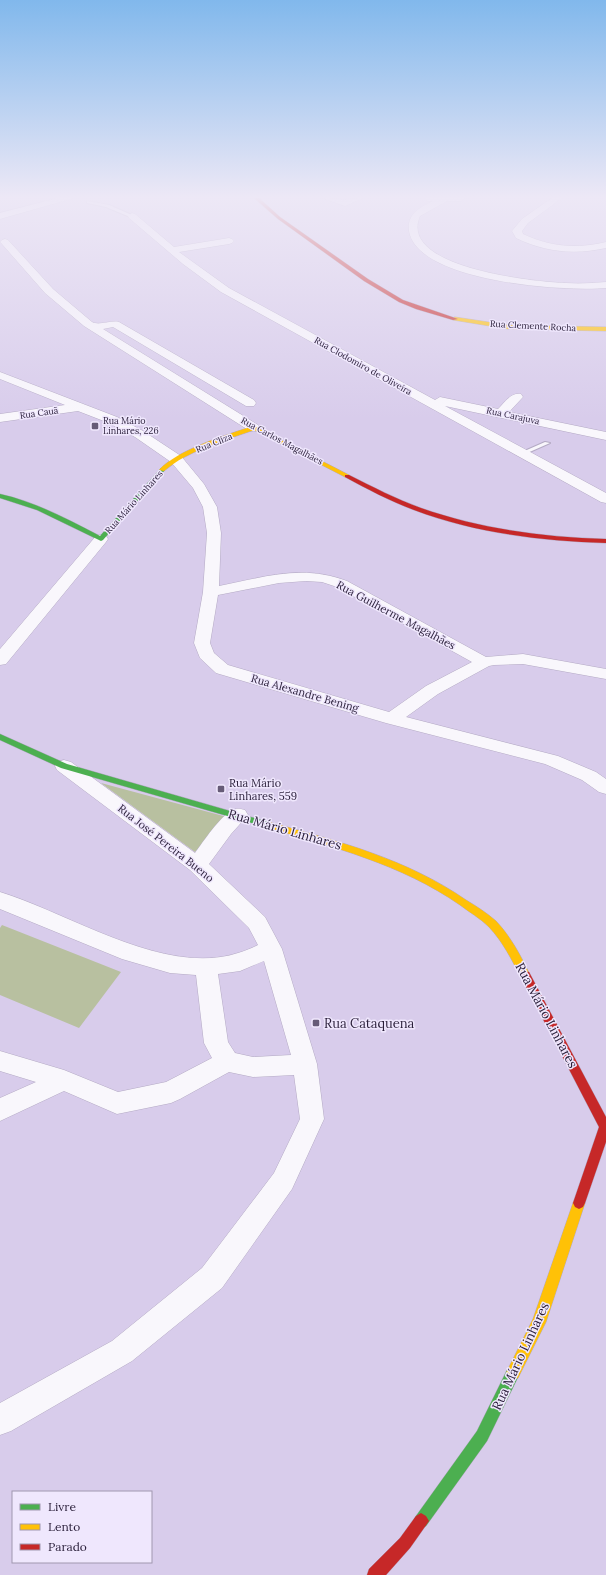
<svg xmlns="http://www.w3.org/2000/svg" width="606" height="1575" font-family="Lora,serif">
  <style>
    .green { fill: #b8c0a0 }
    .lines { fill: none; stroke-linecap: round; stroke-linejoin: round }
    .lane-casing { stroke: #b4aac4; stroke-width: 2 }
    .street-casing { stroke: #b4aac4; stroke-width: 1 }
    .fast-casing { stroke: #b4aac4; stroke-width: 1 }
    .slow-casing { stroke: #b4aac4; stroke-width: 1 }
    .jam-casing { stroke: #b4aac4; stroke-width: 1 }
    .lane { fill: #f9f7fc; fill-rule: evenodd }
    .street { fill: #f9f7fc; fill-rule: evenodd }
    .fast { fill: #4caf50; fill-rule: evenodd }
    .slow { fill: #ffc107; fill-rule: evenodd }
    .jam { fill: #c62828; fill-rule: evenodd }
    .poi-dot { fill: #665b77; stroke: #efe7fd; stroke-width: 1.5 }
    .labels { text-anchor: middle; stroke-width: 3; stroke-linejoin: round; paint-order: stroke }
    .far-street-label { font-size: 9px; fill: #291e39; stroke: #efe7fd }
    .far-poi-label { font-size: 9px; fill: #291e39; stroke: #efe7fd; text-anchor: start }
    .street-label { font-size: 11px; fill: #291e39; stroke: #efe7fd }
    .poi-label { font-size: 11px; fill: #291e39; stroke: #efe7fd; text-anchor: start }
    .near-street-label { font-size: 13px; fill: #291e39; stroke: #efe7fd }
    .near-poi-label { font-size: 13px; fill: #291e39; stroke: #efe7fd; text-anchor: start }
  </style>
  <rect width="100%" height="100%" fill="#d8cceb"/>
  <!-- green -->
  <path class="green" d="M101 783 227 817 195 852Z
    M2 925 121 972 79 1028 0 995V928Z"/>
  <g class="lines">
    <defs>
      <path id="lane" d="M87 201 109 205 134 216 130 217 106 207 87 203Z
        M545 442 550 443 525 454 520 453Z"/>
      <path id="street" d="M58 198H74L0 219V213Z
        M323 198C330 198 336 199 343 200 348 200 357 198 363 198L345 206Z
        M465 198 461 201H447L420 216C397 268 536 282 566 283 580 284 593 283 606 282V288C566 292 417 282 409 231 407 214 419 208 433 201H427L426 198Z
        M552 198H562L528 223 522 231 523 234C550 247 577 249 606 242V248C574 255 545 252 516 238L512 231 522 219Z
        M132 213 135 214 174 247 229 238 232 239 234 241 232 243 229 244 179 252 229 288 435 400 440 397 498 409C504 403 511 392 521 394L523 397 509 412 606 432V440L445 406 606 493V503L601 502 221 292 183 264 129 218 128 216Z
        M5 239 8 240 53 289 92 322C99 326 110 320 119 322L254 400 256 403 254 406H246L113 327 103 329 258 425 260 428 258 431H250L84 326 45 293 2 244 0 242 2 240Z
        M0 372 117 417 143 431 181 456 204 484 217 507 221 533 219 586C265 577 302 564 347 581L486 657 523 654 606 669V679L523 664 494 665 489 666 438 694 406 717 558 756 596 772 606 779V794L599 792 582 780 545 764 386 723 216 673 200 658 194 643 203 592 207 533 203 507 193 488 171 462 135 437 109 423 78 411 0 422V414L65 405 0 379ZM306 581 322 582 337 587 472 662 426 686 389 712 228 665 214 653 210 643 218 595 279 583Z
        M101 535 106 536 108 539 106 542 6 664 0 665V649L96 536Z
        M64 760 71 762 195 853C203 842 221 815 233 810 237 808 240 809 245 810L248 815 231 834 209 864 265 917 282 949 317 1064 324 1119 292 1189 222 1288 132 1361 11 1431 0 1435V1403L112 1341 202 1268 274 1173 300 1119 294 1075 253 1077 229 1072 180 1099 171 1103 117 1114 64 1091 0 1121V1098L36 1082 0 1071V1051L64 1070 118 1092 166 1082 212 1058 204 1043 196 975 170 973 122 959 0 909V892C69 913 165 977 238 953 245 951 252 948 258 945L249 928 190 870 57 770 55 766 57 762ZM264 961 291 1055 253 1057 235 1053 228 1042 218 974 240 971Z"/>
      <path id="fast" d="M162 468 165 470 164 471 103 540 101 541 37 510 0 498V494C36 502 67 519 100 536L160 469Z
        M0 734 67 764 272 823 274 825 269 828 61 768 0 740Z
        M513 1366 518 1368 520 1373 487 1441 426 1526 421 1529 416 1526 413 1521 416 1516 477 1431 508 1368Z"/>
      <path id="slow" d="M455 317 508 325 606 327V331L508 329 453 320 452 319Z
        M254 426 349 475 350 476 345 477 254 430C223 441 189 450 164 471L159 470C177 450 228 434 254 426Z
        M269 822C338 841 407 859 466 900 476 906 487 913 496 921 511 937 521 956 530 975L529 978 525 979 521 978C512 960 503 942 489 927 480 918 469 912 460 905 401 864 333 847 266 827L264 825Z
        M579 1197 583 1199 585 1203 546 1322 518 1378 513 1380 508 1378 506 1373 533 1319 573 1203 575 1199Z"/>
      <path id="jam" d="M254 198H259L280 217 368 279 403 300 458 319 453 320 416 309 399 302 364 281 278 219Z
        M345 475H349C373 487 396 499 421 508 481 529 543 537 606 539V543C541 541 475 533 414 510 390 501 367 489 345 477Z
        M525 971 529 972 606 1117V1142L585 1203 583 1207 579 1209 575 1207 573 1203 599 1127 520 975 521 972Z
        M421 1513 426 1516 429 1521 410 1548 386 1575H367L369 1569 400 1538 416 1516Z"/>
    </defs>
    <!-- lane casing -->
    <use href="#lane" class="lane-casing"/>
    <!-- street casing -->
    <use href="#street" class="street-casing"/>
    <!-- fast casing -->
    <use href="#fast" class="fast-casing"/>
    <!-- slow casing -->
    <use href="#slow" class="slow-casing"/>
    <!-- jam casing -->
    <use href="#jam" class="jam-casing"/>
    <!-- lane -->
    <use href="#lane" class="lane"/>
    <!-- street -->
    <use href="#street" class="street"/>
    <!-- fast -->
    <use href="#fast" class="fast"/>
    <!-- slow -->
    <use href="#slow" class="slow"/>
    <!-- jam -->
    <use href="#jam" class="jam"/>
  </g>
  <!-- sky -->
  <linearGradient id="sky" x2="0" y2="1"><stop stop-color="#81b8ec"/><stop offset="0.47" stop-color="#ede8f6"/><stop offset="1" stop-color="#ede8f6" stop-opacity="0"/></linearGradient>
  <rect width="606" height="419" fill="url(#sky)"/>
  <!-- markers -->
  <g class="poi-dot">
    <rect x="91" y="422" width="8" height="8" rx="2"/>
    <rect x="217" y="785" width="8" height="8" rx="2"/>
    <rect x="312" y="1019" width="8" height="8" rx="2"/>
  </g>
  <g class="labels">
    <!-- far-street labels -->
    <g class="far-street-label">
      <text transform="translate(533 326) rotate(3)" y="3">Rua Clemente Rocha</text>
      <text transform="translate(363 366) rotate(29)" y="3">Rua Clodomiro de Oliveira</text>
      <text transform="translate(39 413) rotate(-8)" y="3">Rua Cauã</text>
      <text transform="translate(513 416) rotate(12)" y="3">Rua Carajuva</text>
      <text transform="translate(282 441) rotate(28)" y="3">Rua Carlos Magalhães</text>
      <text transform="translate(214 443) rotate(-22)" y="3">Rua Cliza</text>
      <text transform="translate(134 502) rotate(-48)" y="3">Rua Mário Linhares</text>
    </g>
    <!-- far-poi labels -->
    <g class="far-poi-label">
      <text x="103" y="424">Rua Mário<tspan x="103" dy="10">Linhares, 226</tspan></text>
    </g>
    <!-- street labels -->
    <g class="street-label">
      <text transform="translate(396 615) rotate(28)" y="4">Rua Guilherme Magalhães</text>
      <text transform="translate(305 693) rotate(16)" y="4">Rua Alexandre Bening</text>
      <text transform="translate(166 843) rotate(38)" y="4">Rua José Pereira Bueno</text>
    </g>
    <!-- poi labels -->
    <g class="poi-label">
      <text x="229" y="787">Rua Mário<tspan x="229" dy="13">Linhares, 559</tspan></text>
    </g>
    <!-- near-street labels -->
    <g class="near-street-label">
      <text transform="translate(285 829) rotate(16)" y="5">Rua Mário Linhares</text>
      <text transform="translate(547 1015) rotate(62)" y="5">Rua Mário Linhares</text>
      <text transform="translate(520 1356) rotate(-65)" y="5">Rua Mário Linhares</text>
    </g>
    <!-- near-poi labels -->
    <g class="near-poi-label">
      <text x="324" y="1028">Rua Cataquena</text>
    </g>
  </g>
  <!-- legend -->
  <rect x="12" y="1491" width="140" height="72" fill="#efe7fd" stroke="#a097af"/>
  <rect x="20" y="1504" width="20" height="6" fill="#4caf50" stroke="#a097af"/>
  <text x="48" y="1511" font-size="12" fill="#291e39">Livre</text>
  <rect x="20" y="1524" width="20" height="6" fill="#ffc107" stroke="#a097af"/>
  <text x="48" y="1531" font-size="12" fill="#291e39">Lento</text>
  <rect x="20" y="1544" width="20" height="6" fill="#c62828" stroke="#a097af"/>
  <text x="48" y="1551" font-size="12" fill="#291e39">Parado</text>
</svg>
